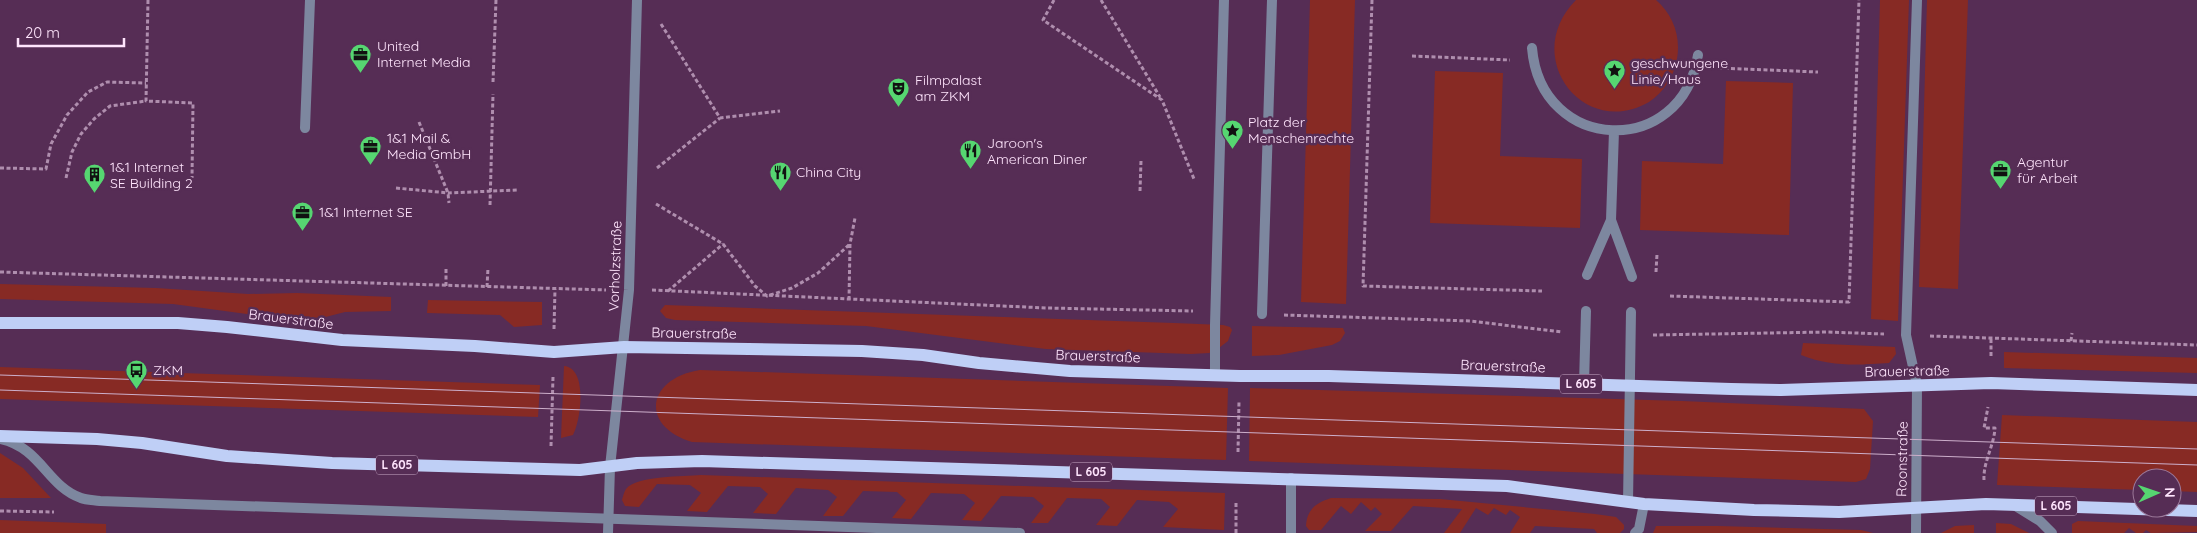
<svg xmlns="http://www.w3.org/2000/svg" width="2197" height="533" font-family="Quicksand,sans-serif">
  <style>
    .green { fill: #872a24 }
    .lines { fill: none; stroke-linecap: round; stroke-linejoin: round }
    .path { stroke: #af8eae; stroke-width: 3; stroke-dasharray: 4 2.5; stroke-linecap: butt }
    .service { stroke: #7d879f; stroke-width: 10 }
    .pedestrian { stroke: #7d879f; stroke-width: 10 }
    .minor { stroke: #7d879f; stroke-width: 10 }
    .primary { stroke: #bfcff6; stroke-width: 12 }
    .tram { stroke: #cdafcb; stroke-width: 1 }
    .labels { text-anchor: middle; stroke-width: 5; stroke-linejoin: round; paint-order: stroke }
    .shield { fill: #562d55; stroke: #ccaecb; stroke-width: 1 }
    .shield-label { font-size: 12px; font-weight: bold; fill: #ffe5fd }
    .poi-label { font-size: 14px; fill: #ffe5fd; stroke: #562d55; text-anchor: start }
    .street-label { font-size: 14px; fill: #ffe5fd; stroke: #562d55 }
  </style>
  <rect width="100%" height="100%" fill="#562d55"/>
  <!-- green -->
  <path class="green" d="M1310 0H1355L1346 304 1301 302Z
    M1576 0H1656C1673 15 1681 36 1677 59 1674 76 1664 92 1649 102 1583 140 1520 56 1576 0Z
    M1880 0H1909L1898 321 1871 319Z
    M1927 0H1968L1958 289 1919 287Z
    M1435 71 1503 73 1500 156 1582 159 1580 228 1430 223Z
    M1726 81 1793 83 1789 235 1640 230 1642 161 1723 164Z
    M0 284 156 288 248 294 297 293 391 297V311L345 312 306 322 173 304 0 299Z
    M428 300 542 302V325L514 327 500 315 427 313Z
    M665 305 1174 323 1223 325 1230 327 1232 330 1228 341 1215 351 1209 353 1191 354 1046 349 866 326 675 320 666 318 660 311Z
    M1252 326 1343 328 1345 333 1340 341 1332 345 1279 355 1252 356Z
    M1803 343 1895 347 1896 354 1889 363C1858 365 1831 367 1801 355Z
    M2004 352 2197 358V373L2004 368Z
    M564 366C588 368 581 420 573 435L561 438Z
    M0 367 540 385 538 417 0 399Z
    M700 370 1228 388 1226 460 692 442C638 425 648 378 700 370Z
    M1250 388 1682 401 1864 409 1873 421 1870 469 1866 479 1856 482 1249 461Z
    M2002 415 2197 422V492L2172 491V478H2142V490L1997 485Z
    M0 453 23 468 51 498H0Z
    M701 475 1225 493 1224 530 1163 527 1178 509 1169 502 1137 500 1117 526 1096 525 1110 507 1101 499 1067 498 1048 523H1031L1044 506 1033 497 1001 496 981 521 962 520 975 503 964 494 931 493 911 519 892 518 906 500 897 492 863 491 843 516H823L837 497 828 490 796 488 776 514 753 513 768 494 760 487 728 486 707 512 687 511 701 493 690 485 657 484 639 507 625 506 622 500C623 496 624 492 626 489 637 475 684 477 701 475Z
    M1331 498 1440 499 1595 514 1616 517 1624 525V529L1620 533H1597L1594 529 1535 526 1530 533H1510L1520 517 1510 510 1506 515 1494 508 1488 515 1476 508 1460 533H1444L1462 509 1413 506 1391 531H1365L1382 514 1375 507 1371 511 1361 502 1351 514 1341 506 1321 530H1309L1306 526C1307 509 1316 503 1331 498Z
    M0 520 106 524V533H0Z
    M2078 521 2197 526V532L2151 533 2146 530 2143 533H2136L2129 528 2124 533H2072V524Z
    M1996 523 2011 524 2029 533H1996Z
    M1974 525V533H1941L1955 526Z
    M1656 526H1718L1861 530 1873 533H1653Z"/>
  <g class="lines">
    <!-- path -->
    <path class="path" d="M148 0 146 101 193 103 192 178
      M1054 0 1043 20 1162 100 1194 179
      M1101 0 1160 97
      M1372 0 1363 286 1542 291
      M661 24 720 118 780 111
      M1412 56 1510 60
      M1718 68 1818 72
      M493 82 496 0
      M419 122 448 193 449 203
      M0 168 46 169 51 144 67 115 88 92 107 82 146 83
      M657 168 720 118
      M66 178 72 152 81 134 94 119 110 106 146 101
      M396 188 448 193 517 190
      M1140 191 1141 161
      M656 204 723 244 755 286 767 296 792 288 818 273 850 244
      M490 205 493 94
      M0 272 606 290
      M1656 272 1657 254
      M446 286V267
      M487 287 488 268
      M652 290 1047 308 1193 311
      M668 291 723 244
      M1670 296 1849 302 1859 0
      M849 300 850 244 855 218
      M1284 315 1470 321 1562 332
      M554 329 555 289
      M1653 335 1827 332 1884 334
      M1930 336 2197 345
      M1991 339V358
      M2071 341 2072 333
      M551 446 553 377
      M1238 452 1239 401
      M1984 480C1983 462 1994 446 1995 428H1984L1988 407
      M0 511 54 512
      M1236 533V501"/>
    <!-- service -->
    <path class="service" d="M1917 0 1906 335 1917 385
      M1532 48C1541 154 1682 159 1698 55
      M305 128 310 0
      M1611 220 1632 277
      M1587 275 1611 220 1614 131
      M1215 375V325L1224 0
      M1584 384 1586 311
      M1 439C41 448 47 486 81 498 86 500 93 500 100 501L1020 533
      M1628 502 1631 312
      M2014 505 2040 521 2052 533
      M1635 533 1639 529 1644 504"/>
    <!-- pedestrian -->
    <path class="pedestrian" d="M1262 314 1272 0"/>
    <!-- minor -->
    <path class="minor" d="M1291 478V533
      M608 533 610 467 629 290 637 0
      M1916 533 1917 385"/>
    <!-- primary -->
    <path class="primary" d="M0 323H178L227 327 342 340 475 346 554 352 624 347 862 351 923 355 979 363 1070 371 1240 376H1329L1731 389 1781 390 1991 383 2197 390
      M0 436 97 439 142 443 227 456 332 463 580 470 637 463 702 461 1507 486 1644 504 1754 510 1839 512 1986 504 2197 511"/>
    <!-- tram -->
    <path class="tram" d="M0 375 2197 449
      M0 390 2197 465"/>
  </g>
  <!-- icons -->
  <defs>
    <symbol id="office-pin" viewBox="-11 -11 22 30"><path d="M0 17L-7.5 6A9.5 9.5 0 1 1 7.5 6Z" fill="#56d671" stroke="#562d55"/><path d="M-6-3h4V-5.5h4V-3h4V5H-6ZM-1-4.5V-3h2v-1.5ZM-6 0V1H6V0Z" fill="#111"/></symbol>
    <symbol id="sight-pin" viewBox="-11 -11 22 30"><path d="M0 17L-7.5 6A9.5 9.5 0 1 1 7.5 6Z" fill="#56d671" stroke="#562d55"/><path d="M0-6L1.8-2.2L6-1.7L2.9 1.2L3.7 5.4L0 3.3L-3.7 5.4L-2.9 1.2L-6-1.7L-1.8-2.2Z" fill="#111"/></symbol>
    <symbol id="theatre-pin" viewBox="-11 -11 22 30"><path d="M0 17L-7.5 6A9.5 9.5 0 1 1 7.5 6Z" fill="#56d671" stroke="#562d55"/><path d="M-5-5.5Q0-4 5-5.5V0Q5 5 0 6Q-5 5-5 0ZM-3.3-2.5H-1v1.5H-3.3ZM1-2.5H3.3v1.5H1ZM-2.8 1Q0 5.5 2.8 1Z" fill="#111"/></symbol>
    <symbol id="restaurant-pin" viewBox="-11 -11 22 30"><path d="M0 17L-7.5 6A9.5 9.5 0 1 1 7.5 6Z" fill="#56d671" stroke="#562d55"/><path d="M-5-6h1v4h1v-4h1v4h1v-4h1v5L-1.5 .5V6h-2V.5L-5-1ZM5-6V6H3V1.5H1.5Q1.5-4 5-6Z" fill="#111"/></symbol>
    <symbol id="building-pin" viewBox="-11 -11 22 30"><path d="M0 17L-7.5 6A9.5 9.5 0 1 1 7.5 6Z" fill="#56d671" stroke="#562d55"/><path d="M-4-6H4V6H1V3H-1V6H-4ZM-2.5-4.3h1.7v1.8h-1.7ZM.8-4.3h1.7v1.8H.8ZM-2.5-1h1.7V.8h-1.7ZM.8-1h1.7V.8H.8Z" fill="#111"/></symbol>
    <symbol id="bus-pin" viewBox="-11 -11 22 30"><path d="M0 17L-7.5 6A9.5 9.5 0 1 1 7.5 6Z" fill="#56d671" stroke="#562d55"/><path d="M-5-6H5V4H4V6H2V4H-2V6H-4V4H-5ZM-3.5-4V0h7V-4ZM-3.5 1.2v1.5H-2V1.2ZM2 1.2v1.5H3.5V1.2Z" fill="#111"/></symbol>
  </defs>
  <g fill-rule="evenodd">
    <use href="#office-pin" x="348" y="42" width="25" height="34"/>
    <use href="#sight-pin" x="1602" y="58" width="25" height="34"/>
    <use href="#theatre-pin" x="886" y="76" width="25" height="34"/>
    <use href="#sight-pin" x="1220" y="118" width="25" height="34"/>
    <use href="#office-pin" x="358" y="134" width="25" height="34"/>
    <use href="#restaurant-pin" x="958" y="138" width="25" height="34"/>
    <use href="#office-pin" x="1988" y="158" width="25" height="34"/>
    <use href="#restaurant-pin" x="768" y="160" width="25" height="34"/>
    <use href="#building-pin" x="82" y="162" width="25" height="34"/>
    <use href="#office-pin" x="290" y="200" width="25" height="34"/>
    <use href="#bus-pin" x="124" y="358" width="25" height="34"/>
  </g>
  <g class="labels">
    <!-- shield labels -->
    <g class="shield">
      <rect x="1560" y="374.5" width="42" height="19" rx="4"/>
      <rect x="376" y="455.5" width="42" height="19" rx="4"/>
      <rect x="1070" y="462.5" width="42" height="19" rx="4"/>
      <rect x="2035" y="496.5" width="42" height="19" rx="4"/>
    </g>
    <g class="shield-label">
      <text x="1581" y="388">L 605</text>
      <text x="397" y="469">L 605</text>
      <text x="1091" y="476">L 605</text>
      <text x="2056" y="510">L 605</text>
    </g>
    <!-- poi labels -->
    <g class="poi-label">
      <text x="377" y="51">United<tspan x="377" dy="16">Internet Media</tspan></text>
      <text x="1631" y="68">geschwungene<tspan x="1631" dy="16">Linie/Haus</tspan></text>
      <text x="915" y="85">Filmpalast<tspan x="915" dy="16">am ZKM</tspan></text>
      <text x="1248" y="127">Platz der<tspan x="1248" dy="16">Menschenrechte</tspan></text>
      <text x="387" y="143">1&amp;1 Mail &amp;<tspan x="387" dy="16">Media GmbH</tspan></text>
      <text x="987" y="148">Jaroon's<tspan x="987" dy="16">American Diner</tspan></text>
      <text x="2017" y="167">Agentur<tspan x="2017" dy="16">für Arbeit</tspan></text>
      <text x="110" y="172">1&amp;1 Internet<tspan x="110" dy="16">SE Building 2</tspan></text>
      <text x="796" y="177">China City</text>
      <text x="319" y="217">1&amp;1 Internet SE</text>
      <text x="153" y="375">ZKM</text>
    </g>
    <!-- street labels -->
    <g class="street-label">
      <text transform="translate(615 266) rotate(-88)" y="5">Vorholzstraße</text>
      <text transform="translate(291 319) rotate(7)" y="5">Brauerstraße</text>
      <text transform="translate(694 333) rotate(1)" y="5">Brauerstraße</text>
      <text transform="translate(1098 356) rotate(2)" y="5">Brauerstraße</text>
      <text transform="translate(1503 366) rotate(2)" y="5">Brauerstraße</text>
      <text transform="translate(1907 371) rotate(-1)" y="5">Brauerstraße</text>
      <text transform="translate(1902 459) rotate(-89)" y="5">Roonstraße</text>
    </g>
  </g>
  <!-- north arrow -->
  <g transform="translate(2157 493) rotate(88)"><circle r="24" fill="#562d55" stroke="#9a7798"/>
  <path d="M0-4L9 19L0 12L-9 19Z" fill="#56d671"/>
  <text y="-8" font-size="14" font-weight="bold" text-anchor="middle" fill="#ffe5fd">N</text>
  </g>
  <!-- scale -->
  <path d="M18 38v8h106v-8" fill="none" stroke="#ffe5fd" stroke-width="2.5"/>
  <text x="25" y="38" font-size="15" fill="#ffe5fd" stroke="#562d55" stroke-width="4" paint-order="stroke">20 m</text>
</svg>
